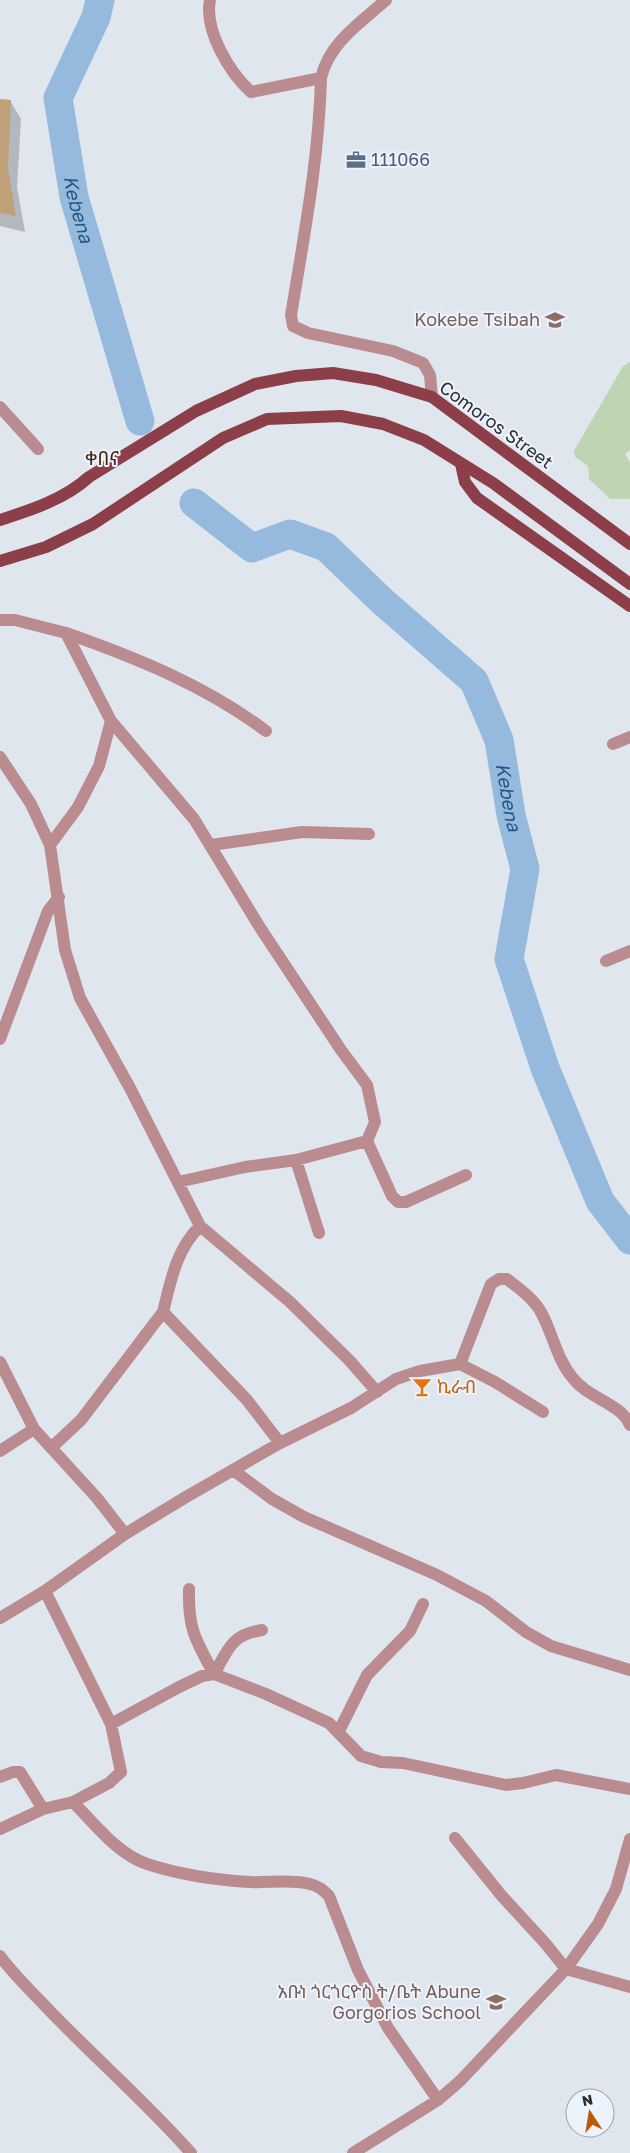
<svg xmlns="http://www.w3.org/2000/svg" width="630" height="2153" font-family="'Golos Text','Noto Sans Ethiopic',sans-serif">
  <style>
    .green { fill: #bdd5b2 }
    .shadow { fill: #0003 }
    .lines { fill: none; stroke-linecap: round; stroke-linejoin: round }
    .river { stroke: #96bade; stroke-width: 29 }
    .building { fill: #c0a079 }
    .minor { stroke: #ba8c8f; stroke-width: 12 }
    .primary { stroke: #8d3f49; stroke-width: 12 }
    .labels { text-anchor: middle; stroke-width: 4; stroke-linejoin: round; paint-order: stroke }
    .service-label { font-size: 18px; fill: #4e5e75; stroke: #edf3fc; text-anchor: start }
    .education-label { font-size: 18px; fill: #785e54; stroke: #edf3fc; text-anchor: end }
    .street-label { font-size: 18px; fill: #2d3033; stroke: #edf3fc }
    .food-label { font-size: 18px; fill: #c56008; stroke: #edf3fc; text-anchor: start }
    .water-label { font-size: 19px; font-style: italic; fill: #235886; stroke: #edf3fc }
    .neighbourhood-label { font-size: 19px; fill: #44240d; stroke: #edf3fc }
  </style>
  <rect width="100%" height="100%" fill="#dfe6ee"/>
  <!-- green -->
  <path class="green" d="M630 362V450L625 454 630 462V499H610L589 479 588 466 575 457 574 451 623 366Z"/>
  <!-- shadow -->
  <path class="shadow" d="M0 101 11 102 21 119 17 187 25 232 0 226Z"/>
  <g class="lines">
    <!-- river -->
    <g class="river">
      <path id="s1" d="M100 0 96 17 58 98 74 197 140 421"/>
      <path id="s2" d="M194 503 252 548 290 534 326 547 382 601 474 681 499 740 511 815 525 869 509 959 545 1068 600 1201 630 1240"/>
    </g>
  </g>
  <!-- building -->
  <path class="building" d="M0 99 11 100 8 168 16 216 0 213Z"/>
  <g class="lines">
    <!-- minor -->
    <path class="minor" d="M210 0C204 30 229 72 251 92L321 78C319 158 304 236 291 315L293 326 308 333 393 351 423 363 430 375 432 397
      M321 78C329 43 360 23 386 0
      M0 407 38 449
      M0 620H15L66 633 111 721 194 819 259 926 341 1050 367 1085 375 1122 367 1141 296 1160 245 1167 178 1182
      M66 633C137 658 206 686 266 731
      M613 744 630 737
      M0 757 31 804 50 845 65 950 80 998 130 1088 200 1226 290 1302 350 1361 377 1392
      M50 845 78 807 99 766 111 721
      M211 845 302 832 369 834
      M606 961 630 951
      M0 1039 48 911 59 897
      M367 1141 392 1196 398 1202H406L466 1175
      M296 1160 319 1233
      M200 1226C176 1250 171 1280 163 1312L247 1400 280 1443
      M0 1362 34 1429 97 1498 125 1534
      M460 1364 491 1284 499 1279H507C520 1289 535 1300 542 1314 553 1335 557 1359 572 1377 588 1399 621 1403 630 1425
      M51 1448 81 1420 163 1312
      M0 1451 34 1429
      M233 1470 272 1499 304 1517 437 1575 486 1601 526 1632 551 1646 630 1670
      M189 1589C188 1629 195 1639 214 1674 229 1648 231 1635 262 1630
      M45 1591 111 1724 121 1772 109 1783 73 1802
      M0 1618 45 1591 125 1534 186 1497 280 1443 351 1408 396 1379 420 1371 460 1364 495 1382 543 1412
      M111 1724 179 1687 202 1676 214 1674 266 1694 329 1723 361 1756 381 1762 403 1763 506 1785 523 1783 556 1775 630 1789
      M339 1731 367 1675 410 1631 423 1604
      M0 1777 13 1772H20L43 1809
      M0 1829 43 1809 73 1802C94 1823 117 1854 147 1864 178 1874 216 1880 249 1882 268 1883 292 1879 310 1884 319 1886 323 1890 329 1896L358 1970 388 2028 438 2100
      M455 1838 501 1895 545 1943 566 1969 630 1987
      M0 1956C14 1975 32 1992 48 2009 95 2058 146 2102 191 2153
      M353 2153 438 2100 460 2081 566 1969 598 1924 616 1889 630 1839"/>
    <!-- primary -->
    <path class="primary" d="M461 464 465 482 477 498 630 606
      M0 520C31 510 65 499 89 477L196 411 255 384 296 376 333 373 376 380 432 397 630 544
      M0 561 46 547 93 524 223 438 267 419 341 416 383 424 424 440 493 483 630 584"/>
  </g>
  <!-- icons -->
  <defs>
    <symbol id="office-bare" viewBox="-9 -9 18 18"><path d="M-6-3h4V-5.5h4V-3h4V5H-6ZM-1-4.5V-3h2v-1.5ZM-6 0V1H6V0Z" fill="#5c6f8a" stroke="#edf3fc" stroke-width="2.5" paint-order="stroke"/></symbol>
    <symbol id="school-bare" viewBox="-9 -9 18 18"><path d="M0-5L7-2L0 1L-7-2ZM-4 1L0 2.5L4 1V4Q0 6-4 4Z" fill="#8d6e63" stroke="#edf3fc" stroke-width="2.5" paint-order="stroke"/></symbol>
    <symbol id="bar-bare" viewBox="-9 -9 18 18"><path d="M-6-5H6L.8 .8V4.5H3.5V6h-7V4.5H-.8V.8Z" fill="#e8710a" stroke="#edf3fc" stroke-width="2.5" paint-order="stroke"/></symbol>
  </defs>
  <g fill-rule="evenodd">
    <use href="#office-bare" x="342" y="146" width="28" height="28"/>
    <use href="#school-bare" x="541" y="306" width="28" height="28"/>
    <use href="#bar-bare" x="408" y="1373" width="28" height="28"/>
    <use href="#school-bare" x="482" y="1988" width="28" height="28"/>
  </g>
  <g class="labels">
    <!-- service labels -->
    <g class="service-label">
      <text x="371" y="166">111066</text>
    </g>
    <!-- education labels -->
    <g class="education-label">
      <text x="540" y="326">Kokebe Tsibah</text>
      <text x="481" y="1998">አቡነ ጎርጎርዮስ ት/ቤት Abune<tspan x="481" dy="21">Gorgorios School</tspan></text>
    </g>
    <!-- street labels -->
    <g class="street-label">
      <text transform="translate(496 425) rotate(36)" y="6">Comoros Street</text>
    </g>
    <!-- food labels -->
    <g class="food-label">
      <text x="437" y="1393">ኪራብ</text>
    </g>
    <!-- water labels -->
    <g class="water-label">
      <text dy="7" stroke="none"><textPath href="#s1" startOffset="220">Kebena</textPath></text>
      <text dy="7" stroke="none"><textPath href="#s2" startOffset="474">Kebena</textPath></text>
    </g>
    <!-- neighbourhood labels -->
    <g class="neighbourhood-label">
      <text x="102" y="465">ቀበና</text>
    </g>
  </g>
  <!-- north arrow -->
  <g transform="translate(590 2113) rotate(348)"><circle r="24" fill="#edf3fc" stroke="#a0a5ac"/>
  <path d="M0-4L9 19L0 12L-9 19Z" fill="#b85c07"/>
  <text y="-8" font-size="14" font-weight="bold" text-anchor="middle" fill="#2d3033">N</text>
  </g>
</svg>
